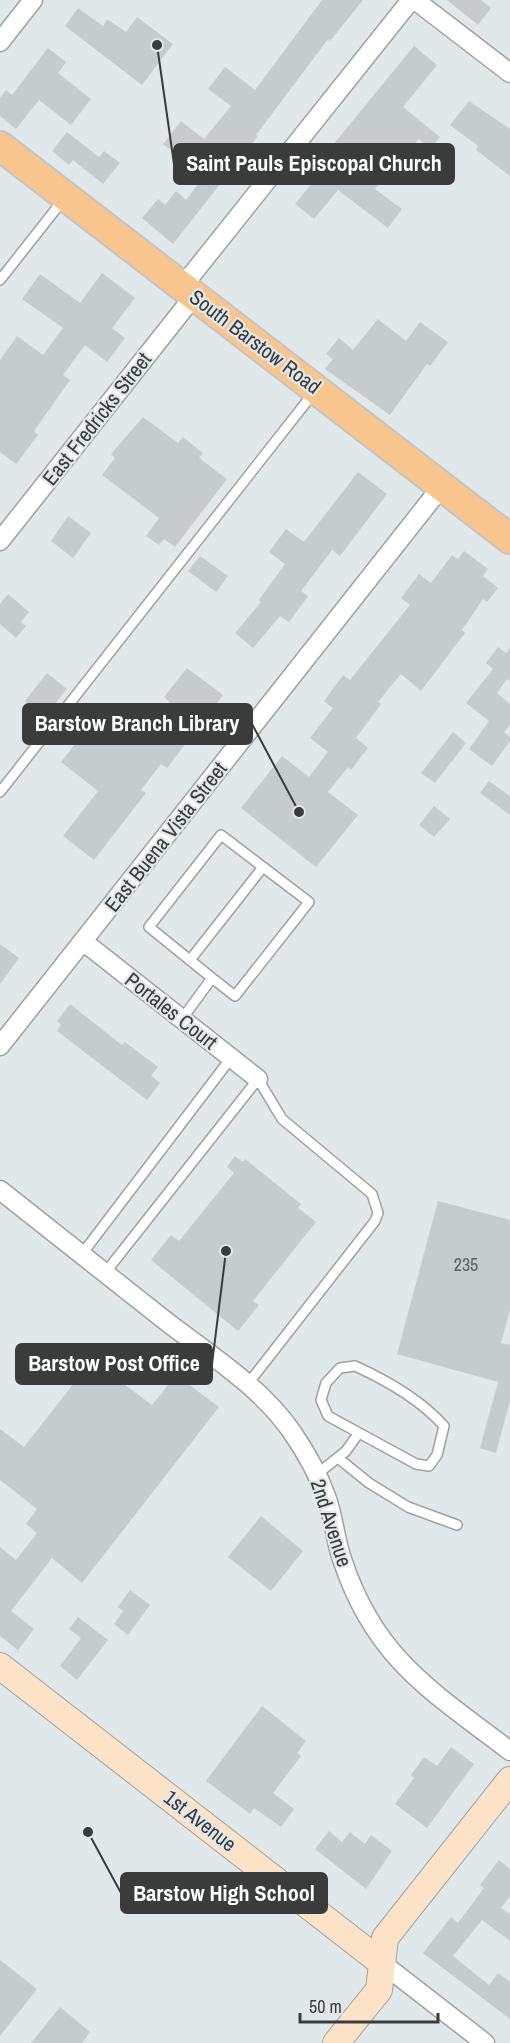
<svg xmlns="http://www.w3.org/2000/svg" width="510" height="2043" font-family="'Archivo Narrow',sans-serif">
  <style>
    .building { fill: #c6cccd }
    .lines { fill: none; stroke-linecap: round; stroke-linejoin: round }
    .lane-casing { stroke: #9ca2a3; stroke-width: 12 }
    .street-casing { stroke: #9ca2a3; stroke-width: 21 }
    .secondary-casing { stroke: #9ca2a3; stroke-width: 28 }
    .primary-casing { stroke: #c4c4c4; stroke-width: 32 }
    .lane { stroke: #fff; stroke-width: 9 }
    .street { stroke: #fff; stroke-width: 18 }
    .secondary { stroke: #fce2c7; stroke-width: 26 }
    .primary { stroke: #f8c58f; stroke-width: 28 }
    .labels { text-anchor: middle; stroke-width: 4.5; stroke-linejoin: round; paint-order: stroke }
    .number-label { font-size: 18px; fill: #5d6060 }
    .street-label { font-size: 21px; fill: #3a3c3c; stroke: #e1e8e9 }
    .leader { fill: none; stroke: #3a3c3c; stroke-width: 2 }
    .callout-dot { fill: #3a3c3c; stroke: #e1e8e9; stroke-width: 2 }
    .callout { fill: #3a3c3c; stroke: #3a3c3c; stroke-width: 2 }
    .callout-label { font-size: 22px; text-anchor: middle; font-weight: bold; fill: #fff }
  </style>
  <rect width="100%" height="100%" fill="#e1e8e9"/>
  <!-- building -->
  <path class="building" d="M322 0H363L330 41 328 39 256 135 258 136 173 244 142 218 158 199 165 205 176 191 186 200 204 176 163 144 181 121 204 139 231 106 208 89 225 67 255 90Z
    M447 0H481L491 8 478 25Z
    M78 8 103 26 107 19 126 32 137 17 173 44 142 85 65 26Z
    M414 46 437 65 403 107 440 137 430 149 419 139 375 189 402 209 388 228 338 190 314 219 295 204 322 171 317 167 337 140Z
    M48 48 66 62 58 73 91 99 71 125 39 100 16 129 0 116V98L6 90 12 95Z
    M469 101 510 129V176L476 150 478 146 450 125Z
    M67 132 99 157 104 151 120 163 103 184 73 160 69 165 52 151Z
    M102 273 135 298 112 328 125 338 107 362 85 345 63 375 70 380 34 431 38 435 16 464 0 452V360L17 336 43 355 63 328 22 299 40 274 80 303Z
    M378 319 406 341 420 322 448 342 430 366 427 364 390 415 325 369 333 359 326 354 339 338 353 350Z
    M143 417 178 443 183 437 203 453 199 458 227 479 175 547 164 539 159 545 146 536 159 518 102 475 115 458 111 454Z
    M358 472 387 494 340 556 332 550 301 591 308 596 289 622 280 616 253 648 235 633 261 602 259 600 285 564 269 552 286 529 304 542Z
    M68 516 91 533 73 558 51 541Z
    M464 551 488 569 483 576 498 588 487 602 483 599 462 630 465 633 421 691 401 674 378 702 381 704 356 738 368 748 351 770 348 767 328 792 358 815 316 867 241 808 282 756 309 777 328 752 310 738 333 708 324 701 343 675 350 680 410 605 401 598 419 574 431 583 452 555 458 559Z
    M200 556 228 576 216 592 188 571Z
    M8 594 29 612 21 622 26 626 16 638 0 624V604Z
    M498 647 506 653 510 648V681L507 679 497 693 510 704V725L504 732 510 737V741L492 766 469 749 489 721 466 703 493 669 486 663Z
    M187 668 223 695 167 768 161 764 141 790 146 793 94 860 63 836 98 791 61 762 100 712 120 728 127 718 146 733 170 702 164 697Z
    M47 673 67 689 44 717 25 701Z
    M453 732 466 743 435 783 421 773Z
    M489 781 510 796V815L480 793Z
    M434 806 450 819 434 837 419 825Z
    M0 944 19 958 0 984Z
    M70 1004 122 1045 125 1042 158 1067 151 1076 160 1083 147 1100 57 1031 61 1025 57 1021Z
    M235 1156 243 1162 245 1159 301 1204 298 1208 316 1222 253 1301 259 1305 238 1331 151 1260 171 1235 179 1241 234 1173 227 1167Z
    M438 1201 510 1220V1310L501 1343 510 1345V1401L496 1453 480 1448 498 1382 397 1354Z
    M99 1351 131 1376 125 1385 152 1405 176 1375 219 1407 82 1583 52 1558 11 1611 34 1629 18 1650 0 1636V1547L16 1560 37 1533 26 1524 37 1509 0 1480V1429L24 1447Z
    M261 1516 303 1551 271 1591 228 1557Z
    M130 1590 150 1605 128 1635 114 1624 123 1611 118 1607Z
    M78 1617 108 1640 77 1680 60 1666 81 1638 69 1629Z
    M262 1706 306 1741 297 1753 301 1756 273 1793 294 1809 281 1827 254 1808 250 1814 206 1781Z
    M451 1747 474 1764 427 1828 395 1804 414 1778 411 1775 424 1757 437 1766Z
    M329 1831 342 1842 350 1832 365 1844 371 1835 392 1851 366 1889 315 1849Z
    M499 1860 510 1869V1896L501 1908 510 1914V1941L482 1920 453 1956 489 1985 498 1973 510 1982V2019L423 1953 451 1917 458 1923 484 1888 480 1885Z
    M0 1960 37 1989 0 2036Z
    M60 2007 90 2032 82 2043H31Z"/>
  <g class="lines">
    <defs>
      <path id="lane" d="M0 280 63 200
        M0 792 315 391
        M190 960 263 867
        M182 1019 212 978 235 996 309 902 221 835 149 927 212 978
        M82 1254 231 1058
        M105 1273 258 1079 282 1119 372 1194 378 1213 375 1221 247 1385
        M355 1366C388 1381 420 1399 444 1426L437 1455 429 1466 416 1464 328 1416 321 1400 326 1383 340 1368Z
        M338 1458 369 1483 408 1507 457 1525
        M316 1475 346 1451 358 1434"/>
      <path id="street" d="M415 0 510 73
        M0 42 33 0
        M182 287 411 0
        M0 541 194 296
        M84 942 258 1079
        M0 1046 442 486
        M0 1190C56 1234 111 1278 167 1322 210 1355 261 1387 292 1432 305 1451 318 1474 326 1496 334 1517 335 1541 343 1562 376 1660 433 1692 510 1751
        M382 1963 485 2043"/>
      <path id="secondary" d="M0 1666 382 1963
        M336 2043 379 1990 385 1938 510 1780"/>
      <path id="primary" d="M0 146 510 539"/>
    </defs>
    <!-- lane casing -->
    <use href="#lane" class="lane-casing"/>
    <!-- street casing -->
    <use href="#street" class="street-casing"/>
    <!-- secondary casing -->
    <use href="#secondary" class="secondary-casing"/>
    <!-- primary casing -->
    <use href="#primary" class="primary-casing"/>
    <!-- lane -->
    <use href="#lane" class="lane"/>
    <!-- street -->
    <use href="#street" class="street"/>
    <!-- secondary -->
    <use href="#secondary" class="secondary"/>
    <!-- primary -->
    <use href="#primary" class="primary"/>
  </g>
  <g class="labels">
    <!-- number labels -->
    <g class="number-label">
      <text x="466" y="1271">235</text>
    </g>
    <!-- street labels -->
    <g class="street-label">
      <text transform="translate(255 342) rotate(37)" y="7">South Barstow Road</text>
      <text transform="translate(97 419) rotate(-52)" y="7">East Fredricks Street</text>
      <text transform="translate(166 837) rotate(-52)" y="7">East Buena Vista Street</text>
      <text transform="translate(171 1011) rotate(38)" y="7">Portales Court</text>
      <text transform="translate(331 1523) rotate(72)" y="7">2nd Avenue</text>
      <text transform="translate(200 1821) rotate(38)" y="7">1st Avenue</text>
    </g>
  </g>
  <!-- callouts -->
  <path class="leader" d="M157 45L174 164M299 812L252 724M226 1251L212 1364M88 1832L121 1893"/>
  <g class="callout-dot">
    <circle cx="157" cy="45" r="6"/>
    <circle cx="299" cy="812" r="6"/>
    <circle cx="226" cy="1251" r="6"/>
    <circle cx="88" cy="1832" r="6"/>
  </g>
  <g class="callout">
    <rect x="174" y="144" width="280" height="40" rx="6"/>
    <rect x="23" y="704" width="229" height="40" rx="6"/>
    <rect x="16" y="1344" width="196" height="40" rx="6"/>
    <rect x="121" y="1873" width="206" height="40" rx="6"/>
  </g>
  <g class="callout-label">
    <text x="314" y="171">Saint Pauls Episcopal Church</text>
    <text x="137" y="731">Barstow Branch Library</text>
    <text x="114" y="1371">Barstow Post Office</text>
    <text x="224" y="1901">Barstow High School</text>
  </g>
  <!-- scale -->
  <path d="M300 2013v9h138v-9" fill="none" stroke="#3a3c3c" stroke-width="3"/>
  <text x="309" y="2013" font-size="18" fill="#3a3c3c" stroke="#e1e8e9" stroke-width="4.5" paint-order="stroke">50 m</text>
</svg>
